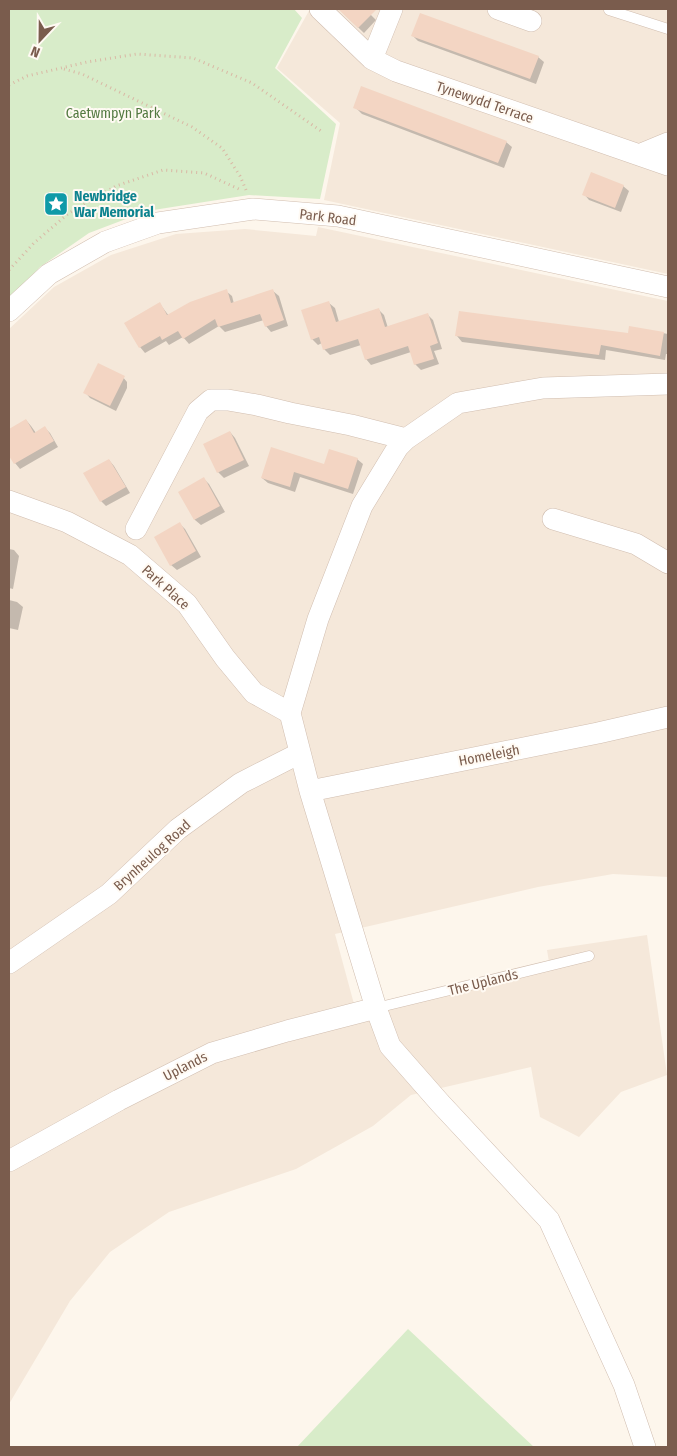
<svg xmlns="http://www.w3.org/2000/svg" width="677" height="1456" font-family="'Fira Sans Condensed',sans-serif">
  <style>
    .residential { fill: #f5e8da }
    .green { fill: #d8ecc9 }
    .shadow { fill: #0003 }
    .building { fill: #f3d5c3 }
    .lines { fill: none; stroke-linecap: round; stroke-linejoin: round }
    .lane-casing { stroke: #d1beb0; stroke-width: 11 }
    .street-casing { stroke: #d1beb0; stroke-width: 22 }
    .path { stroke: #d9b8a5; stroke-width: 3; stroke-dasharray: 1 4; stroke-linecap: butt }
    .lane { stroke: #fff; stroke-width: 10 }
    .street { stroke: #fff; stroke-width: 21 }
    .labels { text-anchor: middle; stroke-width: 4; stroke-linejoin: round; paint-order: stroke }
    .street-label { font-size: 14px; fill: #7a5c4d; stroke: #fffaf3 }
    .park-label { font-size: 14px; fill: #537a41; stroke: #fffaf3 }
    .culture-label { font-size: 14px; font-weight: bold; fill: #0d838f; stroke: #fffaf3; text-anchor: start }
  </style>
  <rect width="100%" height="100%" fill="#fdf6ec"/>
  <!-- residential -->
  <path class="residential" d="M310 9H668V274L324 200 340 123 277 68Z
    M318 227 668 301V877L613 874 538 887 335 934 357 1015 550 968 547 950 647 935 667 1075 621 1092 579 1137 540 1117 531 1067 411 1095 373 1126 296 1169 169 1212 110 1252 70 1301 9 1404V329L54 287 111 255 176 234 245 229 316 236Z"/>
  <!-- green -->
  <path class="green" d="M9 9H294L302 18 275 68 336 124 320 199 249 195 147 211 89 233 40 267 9 300Z
    M408 1329 534 1447H297Z"/>
  <!-- shadow -->
  <path class="shadow" d="M339 9H365L376 20 364 33Z
    M413 36 538 57 544 62 536 84 418 41Z
    M356 108 506 142 512 147 504 168 362 114Z
    M623 186 629 191 621 212 589 200 584 194Z
    M226 291 232 296 234 304 273 291 279 296 288 326 271 332 266 326 264 320 225 332 219 326 189 344 183 337 169 345 166 341 145 353 140 347 160 304 169 316Z
    M329 303 335 308 339 322 378 309 384 315 388 328 428 315 433 320 442 349 434 351 439 364 421 370 415 364 411 352 371 365 366 359 361 345 330 355 324 349 322 343 318 345 312 339Z
    M630 327 668 334V354H666L665 360 606 350 605 360 462 342 457 336 629 334Z
    M122 376 127 382V388L116 411 90 398 85 392Z
    M26 420 31 426 36 433 45 428 50 433 58 447 20 469 15 463 9 453V430Z
    M230 432 235 438 249 466 224 478 218 472Z
    M357 459 363 464 353 494 300 477 295 492 268 483 262 478Z
    M109 460 114 466 130 493 106 506 101 501Z
    M204 479 209 484 225 512 201 525 195 520 180 492Z
    M180 524 185 529 201 557 177 570 171 565Z
    M9 549 14 550 19 556 13 589 9 588Z
    M9 600 17 602 23 607 18 630 9 628Z"/>
  <!-- building -->
  <path class="building" d="M338 9H377L358 28Z
    M420 13 539 56 530 79 411 36Z
    M361 86 507 141 498 163 353 108Z
    M591 172 624 185 615 208 582 195Z
    M227 289 231 303 273 289 284 320 265 327 260 314 218 327 215 319 183 339 178 331 162 340 160 336 139 348 124 323 160 302 167 315 190 302Z
    M329 301 336 322 379 308 385 327 428 313 438 343 430 346 434 359 414 365 408 346 365 360 358 339 323 350 319 337 311 340 301 310Z
    M459 311 628 333 629 326 664 332 660 356 601 345 599 355 455 336Z
    M98 363 125 376 110 406 83 393Z
    M26 419 34 433 45 426 54 441 14 464 9 456V429Z
    M230 431 244 460 217 473 203 444Z
    M271 447 324 464 329 449 358 458 348 489 294 472 290 487 261 478Z
    M109 459 126 487 100 502 83 473Z
    M204 477 220 506 194 520 178 492Z
    M180 522 196 551 170 566 154 537Z"/>
  <g class="lines">
    <defs>
      <path id="lane" d="M609 10 668 29
        M376 1008 589 956"/>
      <path id="street" d="M320 9 372 59 396 71 668 165
        M498 9 531 21
        M372 59 392 9
        M639 155 668 143
        M9 311 49 274 105 242 158 223 253 209 338 216 668 287
        M9 501 67 522 130 555 187 604 225 658 254 693 290 713
        M553 519 636 544 668 563
        M136 529 198 411 211 400H228L257 405 290 413 351 425 406 439
        M310 791 598 733 668 717
        M9 963 109 894 178 829 241 783 300 753
        M9 1161 119 1100 212 1053 287 1031 376 1008
        M645 1447 624 1385 549 1220 440 1103 390 1046 376 1008 310 791 290 713 318 619 362 506 398 447 406 439 458 403 543 388 668 384"/>
    </defs>
    <!-- lane casing -->
    <use href="#lane" class="lane-casing"/>
    <!-- street casing -->
    <use href="#street" class="street-casing"/>
    <!-- path -->
    <path class="path" d="M64 69 82 74 192 127 222 148 240 176 246 190
      M9 85 27 76 87 62 137 54 193 58 252 83 321 131
      M9 270 34 243 69 213 116 186 163 170 204 173 241 190"/>
    <!-- lane -->
    <use href="#lane" class="lane"/>
    <!-- street -->
    <use href="#street" class="street"/>
  </g>
  <!-- icons -->
  <defs>
    <symbol id="sight-square" viewBox="-11 -11 22 22"><rect x="-9" y="-9" width="18" height="18" rx="4" fill="#0f9aa8" stroke="#fffaf3"/><path d="M0-6L1.8-2.2L6-1.7L2.9 1.2L3.7 5.4L0 3.3L-3.7 5.4L-2.9 1.2L-6-1.7L-1.8-2.2Z" fill="#fff"/></symbol>
  </defs>
  <g fill-rule="evenodd">
    <use href="#sight-square" x="42" y="190" width="28" height="28"/>
  </g>
  <g class="labels">
    <!-- street labels -->
    <g class="street-label">
      <text transform="translate(485 102) rotate(19)" y="5">Tynewydd Terrace</text>
      <text transform="translate(328 217) rotate(7)" y="5">Park Road</text>
      <text transform="translate(166 587) rotate(42)" y="5">Park Place</text>
      <text transform="translate(489 755) rotate(-11)" y="5">Homeleigh</text>
      <text transform="translate(152 855) rotate(-42)" y="5">Brynheulog Road</text>
      <text transform="translate(483 982) rotate(-14)" y="5">The Uplands</text>
      <text transform="translate(185 1066) rotate(-27)" y="5">Uplands</text>
    </g>
    <!-- park labels -->
    <g class="park-label">
      <text x="113" y="118">Caetwmpyn Park</text>
    </g>
    <!-- culture labels -->
    <g class="culture-label">
      <text x="74" y="201">Newbridge<tspan x="74" dy="16">War Memorial</tspan></text>
    </g>
  </g>
  <!-- border -->
  <rect width="677" height="1456" fill="none" stroke="#7a5c4d" stroke-width="20"/>
  <!-- north arrow -->
  <g transform="translate(40 40) rotate(202)" stroke="#fffaf3" stroke-width="4" paint-order="stroke">
  <path d="M0-4L9 19L0 12L-9 19Z" fill="#7a5c4d"/>
  <text y="-8" font-size="14" font-weight="bold" text-anchor="middle" fill="#7a5c4d">N</text>
  </g>
</svg>
